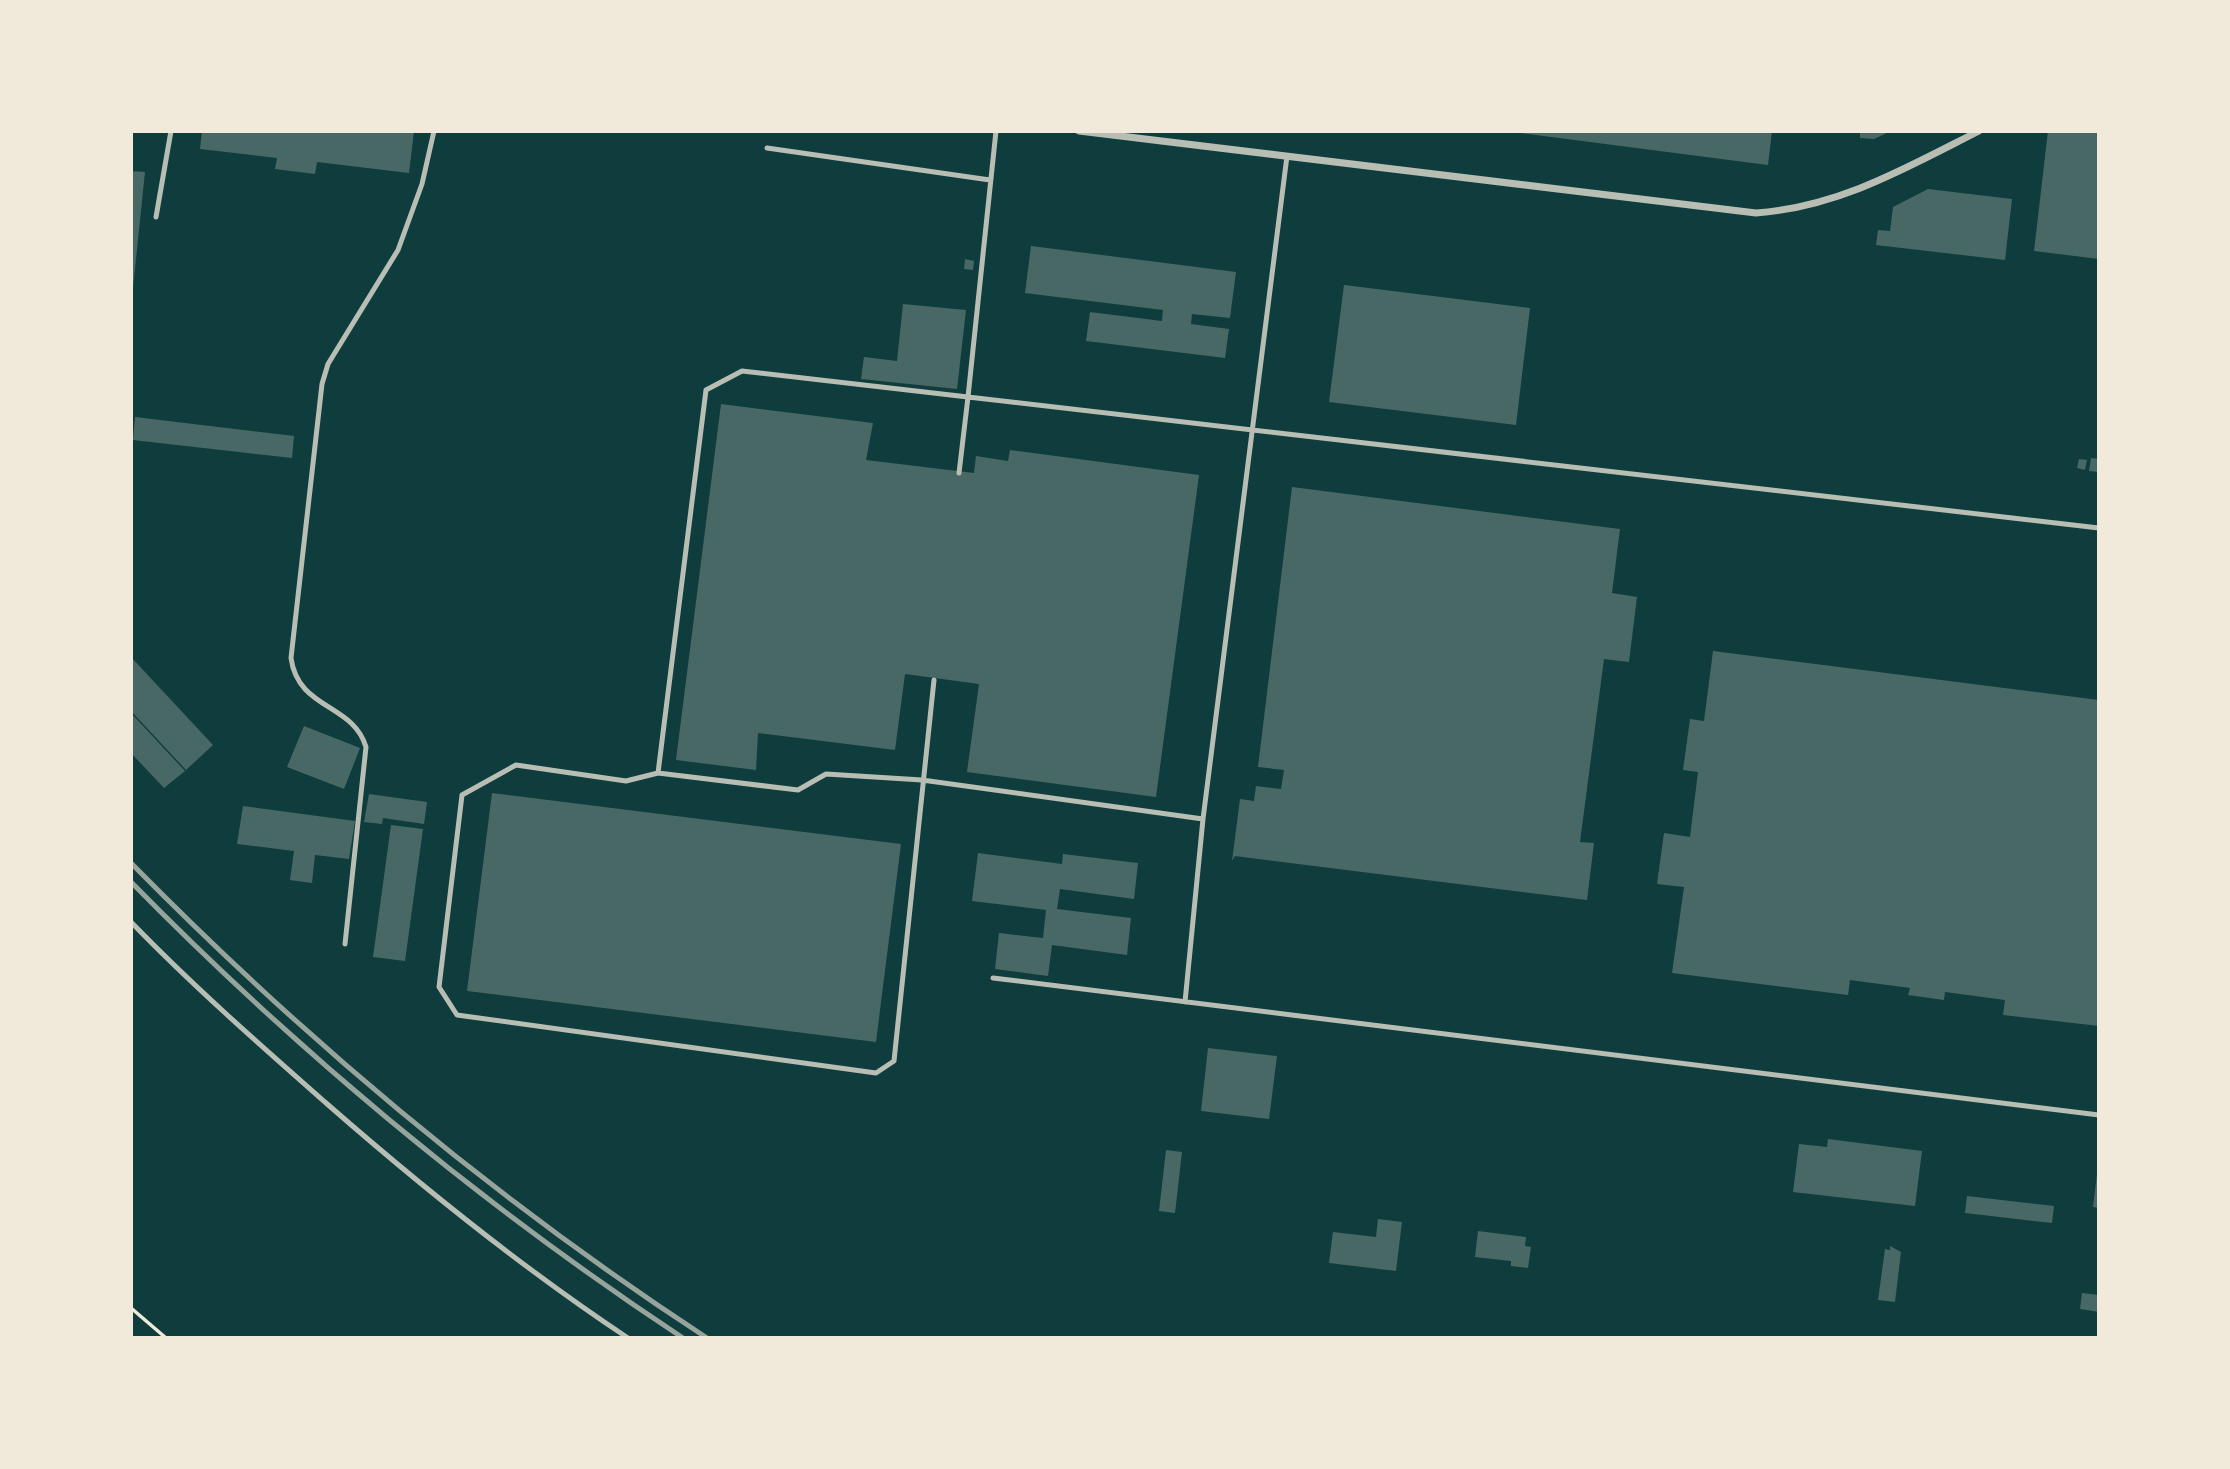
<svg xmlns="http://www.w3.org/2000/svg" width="2230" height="1469" font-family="Jost,sans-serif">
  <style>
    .building { fill: #486865 }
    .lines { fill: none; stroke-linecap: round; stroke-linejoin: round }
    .path { stroke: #f1e9da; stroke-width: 3.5 }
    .service { stroke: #b8beb3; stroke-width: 5 }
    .minor { stroke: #b8beb3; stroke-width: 7 }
    .rail { stroke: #97a49c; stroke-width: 5 }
  </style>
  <rect width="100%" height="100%" fill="#0f3d3e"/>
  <!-- building -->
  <path class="building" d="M202 131H414L409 173 317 162 315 174 275 169 277 158 200 149Z
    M1505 131H1772L1768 165Z
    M1860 131H1891L1874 139 1860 138Z
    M2048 131H2099V259L2034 251Z
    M131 171 145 172 133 288H131Z
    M1928 189 2012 199 2005 260 1876 245 1878 230 1890 231 1893 207Z
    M1031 246 1236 272 1230 318 1192 314 1191 324 1229 329 1225 358 1086 341 1090 312 1162 321 1163 310 1025 293Z
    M965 259 974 261 973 270 964 269Z
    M1344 285 1530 308 1516 425 1329 402Z
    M903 304 966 310 957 389 861 379 864 357 897 361Z
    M721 404 873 423 866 460 974 473 976 456 1008 461 1010 450 1199 475 1156 797 967 772 979 684 905 674 895 750 758 733 756 770 676 760Z
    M135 417 294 436 292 458 133 440Z
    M2091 458 2099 459 2097 472 2089 471Z
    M2079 459 2087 460 2085 470 2077 468Z
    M1292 487 1620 529 1612 593 1637 597 1629 662 1604 659 1580 842 1594 843 1587 900 1235 856 1232 861 1240 799 1254 801 1256 786 1281 789 1284 770 1258 767Z
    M1713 651 2099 700V1026L2003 1015 2005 1000 1945 992 1944 1000 1908 995 1910 988 1850 980 1848 995 1672 973 1684 887 1657 884 1664 833 1690 837 1698 772 1683 770 1690 719 1704 721Z
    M131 657 213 745 186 770 131 711Z
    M131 713 185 771 164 788 131 753Z
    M304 726 360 748 344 789 287 767Z
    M492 793 901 844 876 1042 467 991Z
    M369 794 427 802 424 824 383 818 382 824 364 822Z
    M243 806 355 821 349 859 315 855 312 883 290 880 294 851 237 844Z
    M391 825 423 829 405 961 373 957Z
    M978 853 1062 864 1063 854 1138 863 1134 899 1060 889 1057 909 1131 918 1127 955 1052 945 1048 976 995 969 999 933 1043 938 1046 910 972 901Z
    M1208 1048 1277 1056 1269 1119 1201 1111Z
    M1828 1139 1922 1151 1915 1206 1793 1192 1799 1144 1827 1147Z
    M1166 1150 1182 1152 1175 1213 1159 1211Z
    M2097 1174H2099V1208L2093 1207Z
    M1967 1196 2054 1206 2052 1223 1965 1213Z
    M1378 1219 1402 1222 1396 1271 1329 1263 1333 1232 1376 1237Z
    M1478 1231 1526 1237 1525 1246 1531 1247 1528 1268 1511 1266V1261L1475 1257Z
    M1890 1246 1901 1252 1895 1302 1878 1300 1885 1249 1890 1250Z
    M2082 1293 2099 1295V1312L2080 1309Z"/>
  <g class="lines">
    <!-- path -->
    <path class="path" d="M131 1308 166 1338"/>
    <!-- service -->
    <path class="service" d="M767 148 990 180
      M156 217 171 131
      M959 473 968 397 2099 528
      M934 680 894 1061 876 1073 457 1015 439 987 462 795 516 765 626 781 658 773 706 390 742 371 968 397 996 131
      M658 773 798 790 826 774 922 780 1203 819
      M131 922C193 986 259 1044 326 1103 422 1187 521 1267 628 1338
      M345 944 366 747C353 703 298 710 291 658L322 384 328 364 398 250 422 184 434 131
      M993 978 2099 1115
      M1185 1002 1203 819 1287 156"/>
    <!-- minor -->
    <path class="minor" d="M1079 131 1756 213C1839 207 1906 168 1979 131"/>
    <!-- rail -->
    <path class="rail" d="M131 863C307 1042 497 1201 707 1338
      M131 882C299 1053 483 1206 683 1338"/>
  </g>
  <!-- border -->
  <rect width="2230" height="1469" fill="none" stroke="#f1e9da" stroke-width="266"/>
</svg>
